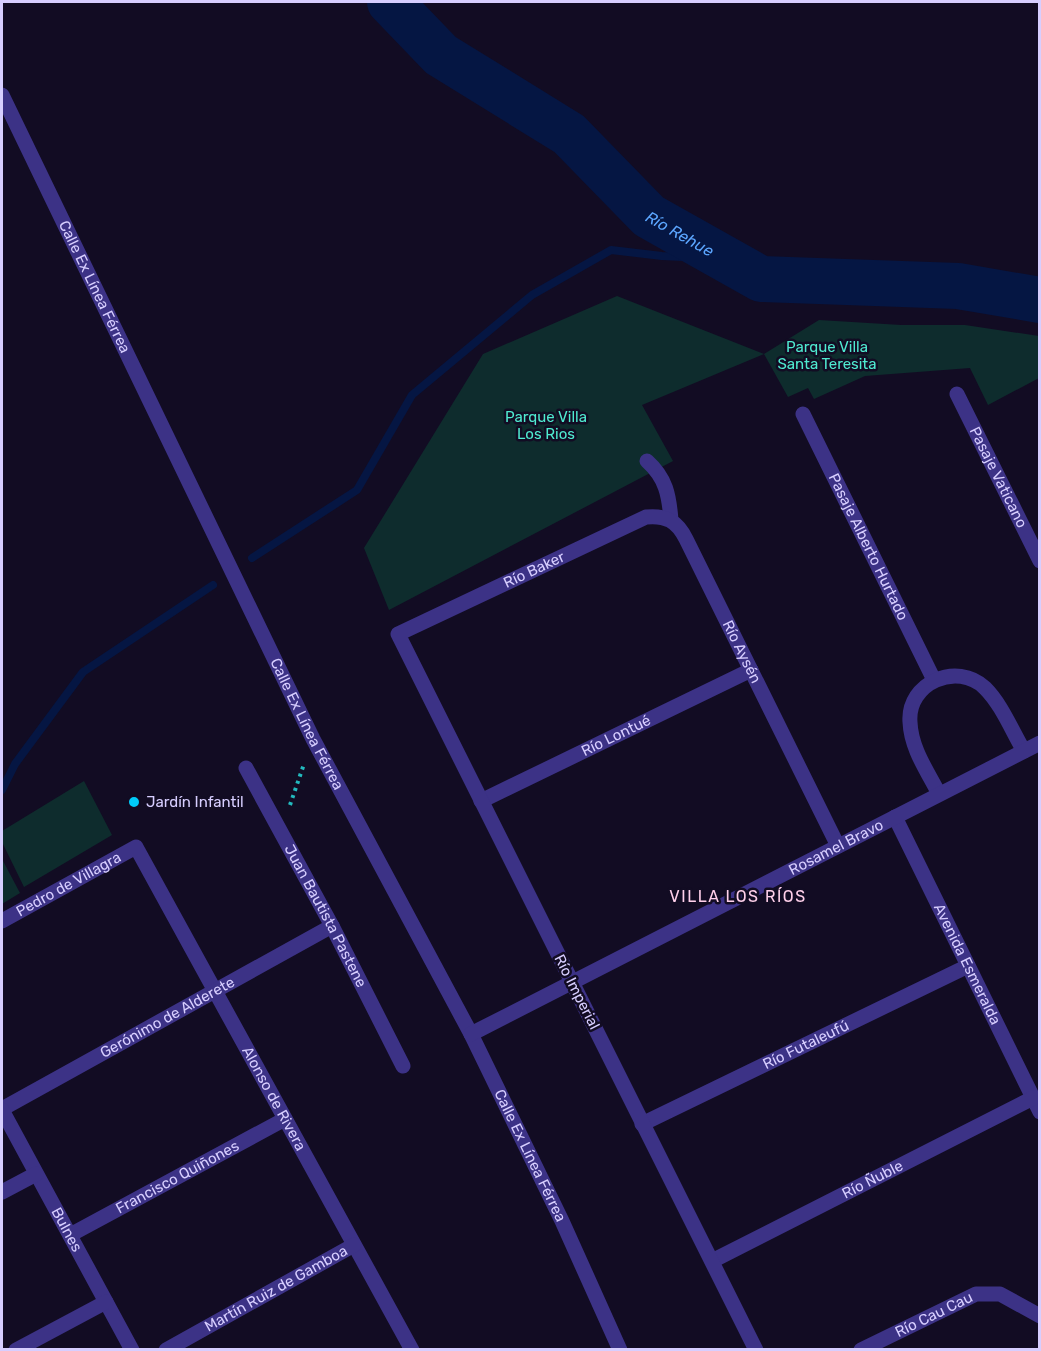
<svg xmlns="http://www.w3.org/2000/svg" width="1041" height="1351" font-family="Rubik,sans-serif">
  <style>
    .green { fill: #0e2c2d }
    .lines { fill: none; stroke-linecap: round; stroke-linejoin: round }
    .stream { stroke: #051643; stroke-width: 8 }
    .river { stroke: #051643; stroke-width: 46 }
    .path { stroke: #23babe; stroke-width: 4; stroke-dasharray: 3 4.5; stroke-linecap: butt }
    .street { stroke: #3c3286; stroke-width: 15 }
    .poi-dot { fill: #00cbf9; stroke: #120c23; stroke-width: 2 }
    .labels { text-anchor: middle; stroke-width: 5; stroke-linejoin: round; paint-order: stroke }
    .street-label { font-size: 15px; fill: #d7ceff; stroke: #120c23 }
    .park-label { font-size: 15px; fill: #4fead0; stroke: #120c23 }
    .poi-label { font-size: 15px; fill: #d7ceff; stroke: #120c23; text-anchor: start }
    .water-label { font-size: 16px; font-style: italic; fill: #5ca6ff; stroke: #120c23 }
    .neighbourhood-label { font-size: 16px; letter-spacing: 1.5px; fill: #ffd0ea; stroke: #120c23 }
  </style>
  <rect width="100%" height="100%" fill="#120c23"/>
  <!-- green -->
  <path class="green" d="M617 296 764 354 819 320 901 325H965L1039 336V378L988 405 970 368 865 376 814 399 808 388 788 397 764 354 642 405 673 461 389 610 364 548 483 354Z
    M84 781 112 835 24 887 2 842V831Z
    M2 859 20 893 2 904Z"/>
  <g class="lines">
    <!-- stream -->
    <path class="stream" d="M252 558 357 490 412 395 532 295 611 250 662 256 726 259
      M2 790 15 764 83 672 213 585"/>
    <!-- river -->
    <path class="river" id="s1" d="M390 2 441 55 569 134 649 216 761 279 958 286 1040 300"/>
    <!-- path -->
    <path class="path" d="M290 805 304 764"/>
    <!-- street -->
    <g class="street">
      <path id="s2" d="M2 95 313 739 471 1034 562 1221 620 1350"/>
      <path id="s3" d="M957 394 1040 561"/>
      <path id="s4" d="M803 414 934 680"/>
      <path d="M647 461C666 478 669 495 671 520"/>
      <path id="s5" d="M246 768 332 926 403 1066"/>
      <path d="M939 794C928 772 911 749 910 722 907 683 957 661 985 688 1002 705 1012 731 1024 751"/>
      <path id="s6" d="M481 801 751 670"/>
      <path id="s7" d="M895 817 1040 1112"/>
      <path id="s8" d="M2 921 136 847 412 1350"/>
      <path id="s9" d="M471 1034 1040 743"/>
      <path id="s10" d="M2 1109 332 926"/>
      <path id="s11" d="M2 1110 132 1350"/>
      <path id="s12" d="M642 1124 968 966"/>
      <path d="M2 1192 36 1174"/>
      <path id="s13" d="M70 1235 285 1119"/>
      <path id="s14" d="M712 1261 1033 1098"/>
      <path d="M16 1350 106 1302"/>
      <path id="s15" d="M166 1350 354 1245"/>
      <path id="s16" d="M756 1350 398 634 646 517C666 515 677 521 686 539L838 846"/>
      <path id="s17" d="M861 1350 976 1294H1000L1040 1316"/>
    </g>
  </g>
  <!-- markers -->
  <circle class="poi-dot" cx="134" cy="802" r="6"/>
  <g class="labels">
    <!-- street labels -->
    <g class="street-label">
      <text dy="5" stroke="none"><textPath href="#s2" startOffset="213">Calle Ex Línea Férrea</textPath></text>
      <text dy="5" stroke="none"><textPath href="#s3" startOffset="93">Pasaje Vaticano</textPath></text>
      <text dy="5" stroke="none"><textPath href="#s4" startOffset="148">Pasaje Alberto Hurtado</textPath></text>
      <text dy="5" stroke="none"><textPath href="#s16" startOffset="951">Río Baker</textPath></text>
      <text dy="5" stroke="none"><textPath href="#s16" startOffset="1250">Río Aysén</textPath></text>
      <text dy="5" stroke="none"><textPath href="#s2" startOffset="699">Calle Ex Línea Férrea</textPath></text>
      <text dy="5" stroke="none"><textPath href="#s6" startOffset="150">Río Lontué</textPath></text>
      <text dy="5" stroke="none"><textPath href="#s9" startOffset="410">Rosamel Bravo</textPath></text>
      <text dy="5" stroke="none"><textPath href="#s8" startOffset="76">Pedro de Villagra</textPath></text>
      <text dy="5" stroke="none"><textPath href="#s5" startOffset="168">Juan Bautista Pastene</textPath></text>
      <text dy="5" stroke="none"><textPath href="#s7" startOffset="164">Avenida Esmeralda</textPath></text>
      <text transform="translate(577 992) rotate(63)" y="5">Río Imperial</text>
      <text dy="5" stroke="none"><textPath href="#s10" startOffset="189">Gerónimo de Alderete</textPath></text>
      <text dy="5" stroke="none"><textPath href="#s12" startOffset="182">Río Futaleufú</textPath></text>
      <text dy="5" stroke="none"><textPath href="#s8" startOffset="440">Alonso de Rivera</textPath></text>
      <text dy="5" stroke="none"><textPath href="#s2" startOffset="1185">Calle Ex Línea Férrea</textPath></text>
      <text dy="5" stroke="none"><textPath href="#s13" startOffset="122">Francisco Quiñones</textPath></text>
      <text dy="5" stroke="none"><textPath href="#s14" startOffset="180">Río Ñuble</textPath></text>
      <text dy="5" stroke="none"><textPath href="#s11" startOffset="136">Bulnes</textPath></text>
      <text dy="5" stroke="none"><textPath href="#s15" startOffset="126">Martín Ruiz de Gamboa</textPath></text>
      <text dy="5" stroke="none"><textPath href="#s17" startOffset="81">Río Cau Cau</textPath></text>
    </g>
    <!-- park labels -->
    <g class="park-label">
      <text x="827" y="352">Parque Villa<tspan x="827" dy="17">Santa Teresita</tspan></text>
      <text x="546" y="422">Parque Villa<tspan x="546" dy="17">Los Rios</tspan></text>
    </g>
    <!-- poi labels -->
    <g class="poi-label">
      <text x="146" y="807">Jardín Infantil</text>
    </g>
    <!-- water labels -->
    <g class="water-label">
      <text dy="6" stroke="none"><textPath href="#s1" startOffset="374">Río Rehue</textPath></text>
    </g>
    <!-- neighbourhood labels -->
    <g class="neighbourhood-label">
      <text x="738" y="902">VILLA LOS RÍOS</text>
    </g>
  </g>
  <!-- border -->
  <rect width="1041" height="1351" fill="none" stroke="#d7ceff" stroke-width="6"/>
</svg>
